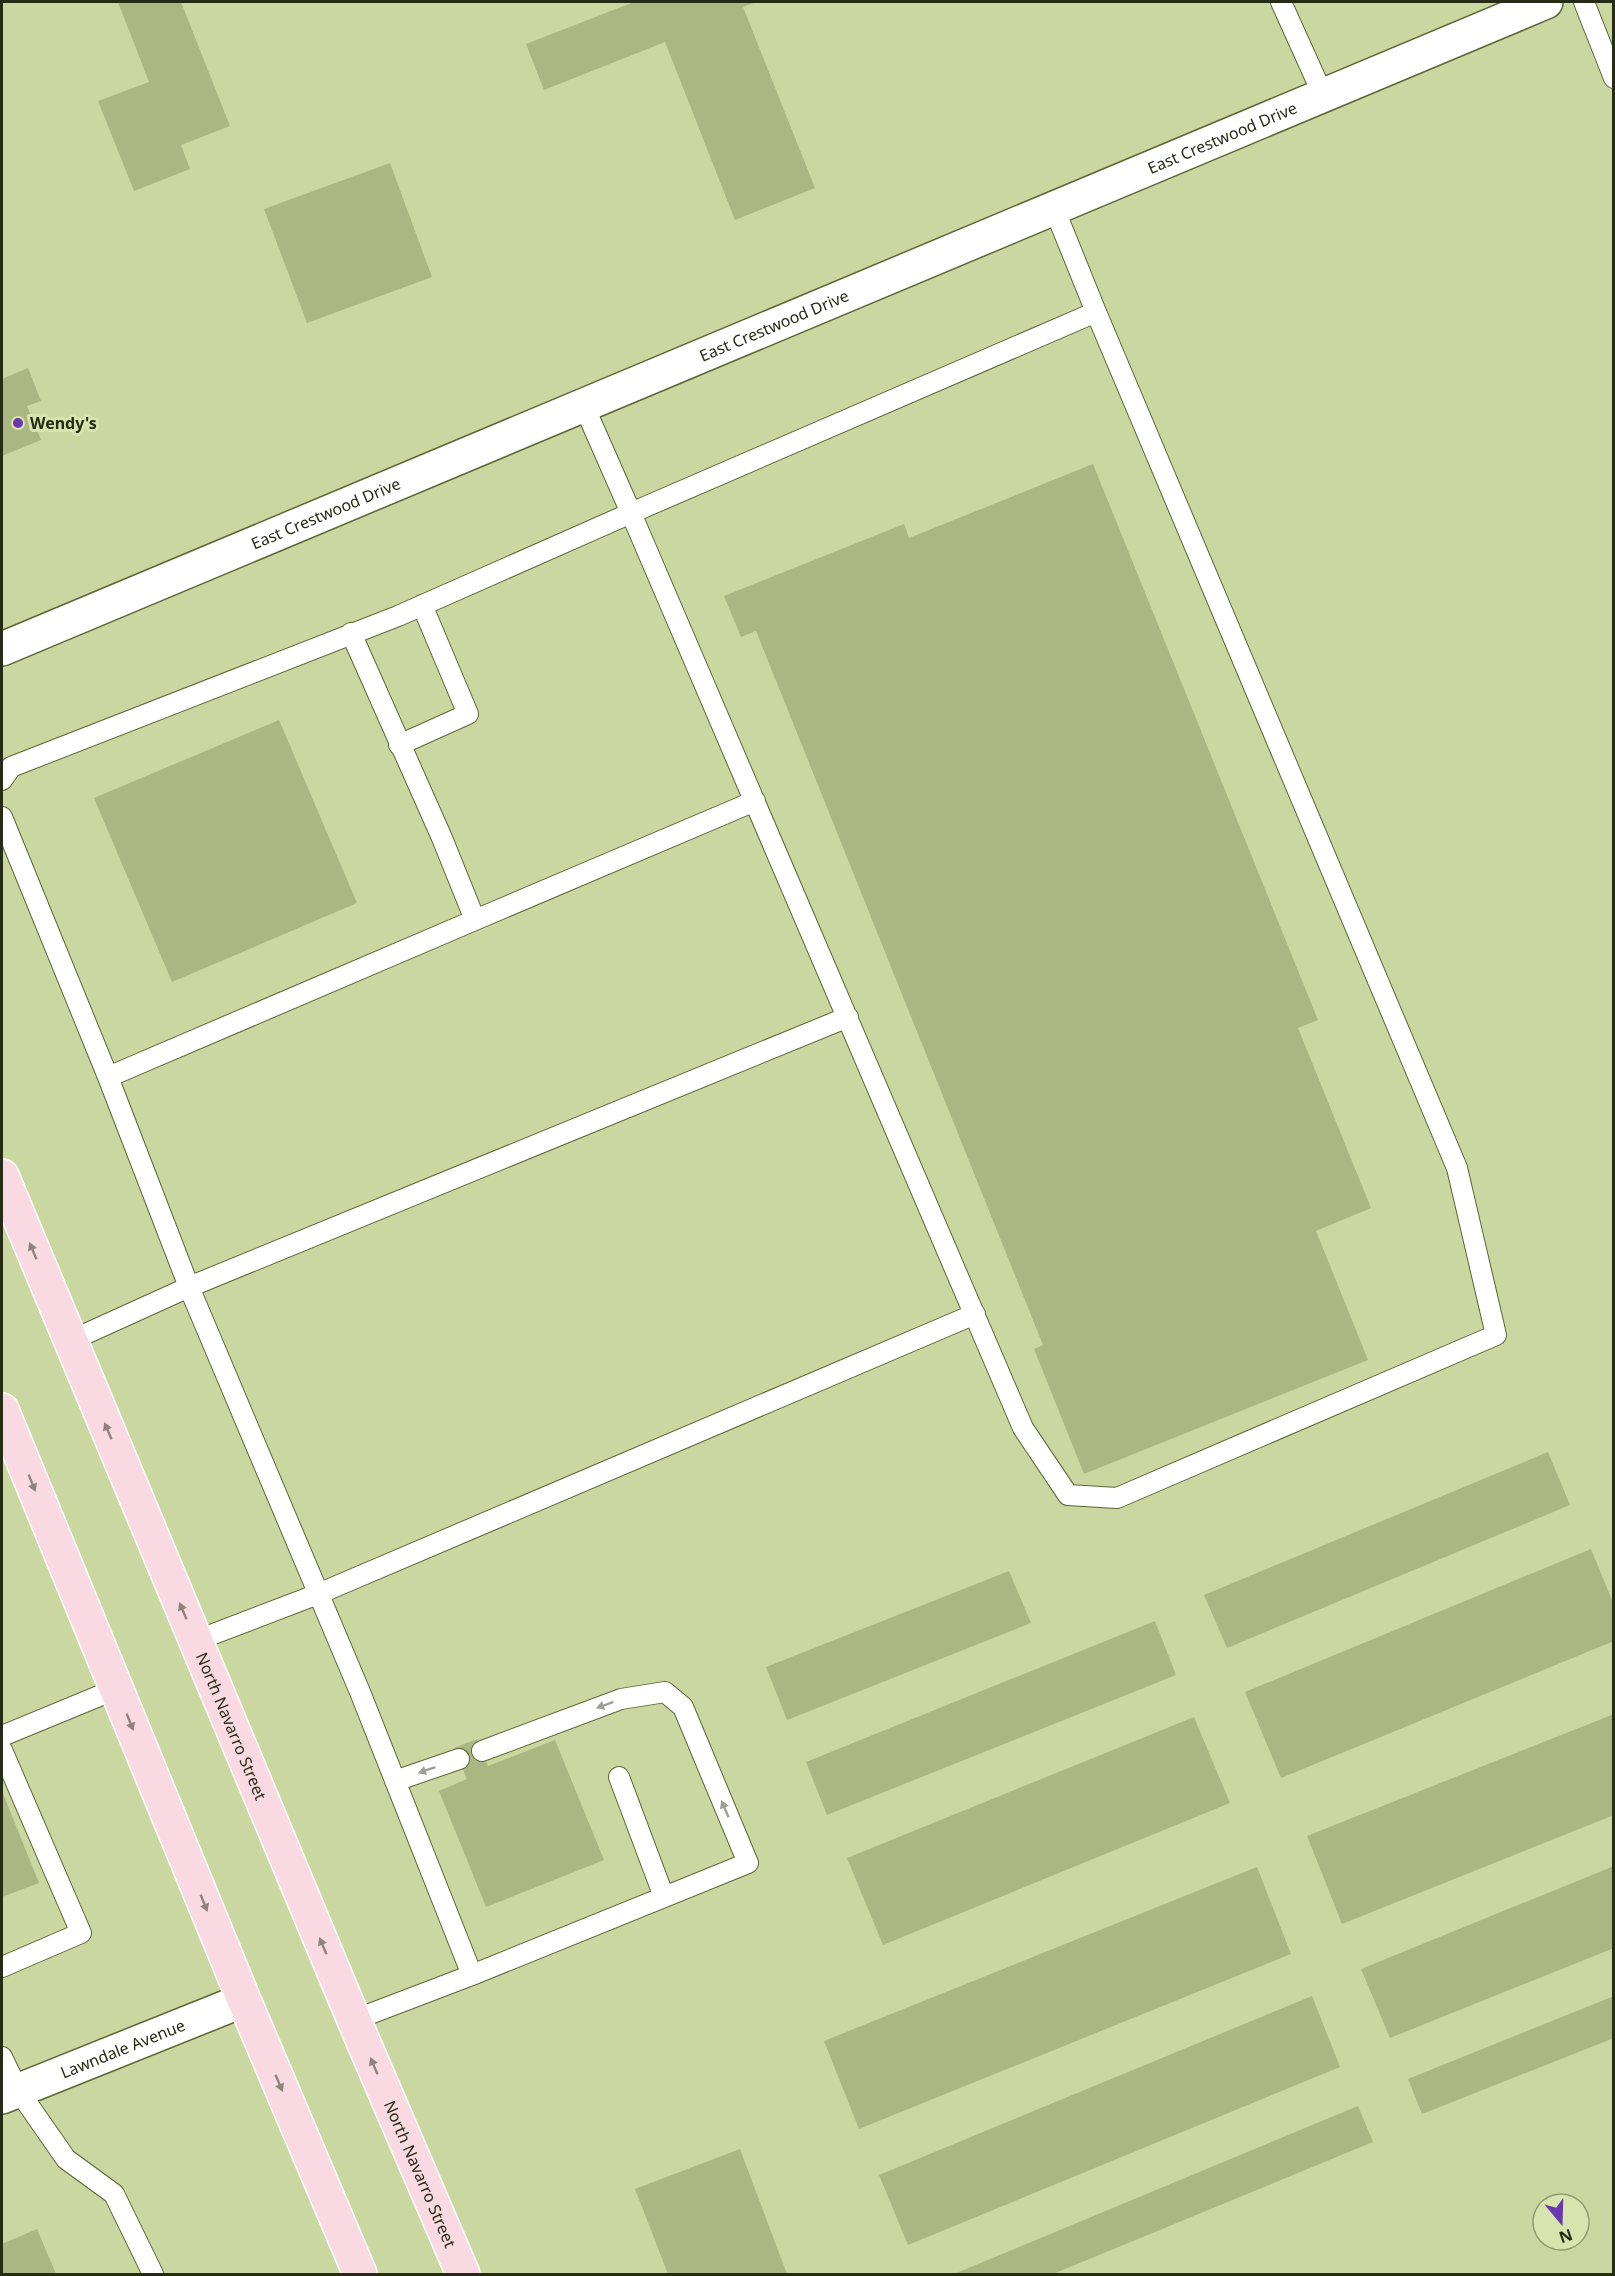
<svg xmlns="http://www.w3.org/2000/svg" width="1615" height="2276" font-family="'Noto Sans',sans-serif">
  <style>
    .building { fill: #aab782 }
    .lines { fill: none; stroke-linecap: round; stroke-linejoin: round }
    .service-casing { stroke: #5b6633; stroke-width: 22 }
    .minor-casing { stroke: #5b6633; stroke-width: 36 }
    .tertiary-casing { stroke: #5b6633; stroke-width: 36 }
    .primary-casing { stroke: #fff; stroke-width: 36 }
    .service { stroke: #fff; stroke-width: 20 }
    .minor { stroke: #fff; stroke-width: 33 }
    .tertiary { stroke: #fff; stroke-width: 33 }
    .primary { stroke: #f9dae3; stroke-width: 33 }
    .oneway { fill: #90827c }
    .oneway2 { fill: #9da096 }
    .poi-dot { fill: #6b37ae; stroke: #d7e4ad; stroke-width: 2 }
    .labels { text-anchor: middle; stroke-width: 6; stroke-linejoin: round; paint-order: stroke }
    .street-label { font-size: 16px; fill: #262b16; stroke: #d7e4ad }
    .poi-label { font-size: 16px; font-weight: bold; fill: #262b16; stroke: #d7e4ad; text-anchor: start }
  </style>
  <rect width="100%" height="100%" fill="#cad7a1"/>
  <!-- building -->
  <path class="building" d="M118 2H181L230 126 181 145 190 169 134 191 98 101 149 82Z
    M634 2H756L743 7 815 188 735 220 665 42 544 90 526 44Z
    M390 163 432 277 307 323 264 209Z
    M28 368 41 401 27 406 41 440 2 456V379Z
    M1093 464 1318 1020 1298 1028 1371 1208 1316 1231 1368 1360 1084 1474 1034 1349 1043 1345 756 631 741 637 724 596 904 524 909 538Z
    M279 720 357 903 172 982 94 798Z
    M1548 1452 1570 1505 1227 1648 1204 1595Z
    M1591 1549 1614 1605V1641L1281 1778 1245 1692Z
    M1009 1571 1031 1623 787 1720 766 1667Z
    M1155 1621 1176 1675 827 1815 806 1762Z
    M1614 1714V1815L1342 1924 1307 1836Z
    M1194 1717 1230 1803 883 1945 847 1858Z
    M477 1739 488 1766 555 1740 604 1860 486 1907 439 1791 467 1779 454 1748Z
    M2 1791 39 1883 2 1897Z
    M1614 1866V1948L1390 2038 1361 1969Z
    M1257 1867 1291 1954 859 2129 824 2041Z
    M1312 1996 1340 2067 908 2245 879 2175Z
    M1614 1996V2038L1422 2114 1408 2079Z
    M1358 2106 1373 2142 1053 2274H954Z
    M740 2149 787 2274H668L635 2189Z
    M37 2229 56 2274H2V2244Z"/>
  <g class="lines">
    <defs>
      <path id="service" d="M1281 2 1323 95
        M1584 2 1614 78
        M584 406 631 513 1096 312 1054 208
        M351 633 442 838 475 920 755 801
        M399 745 468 714 422 605
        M2 780 11 767 398 616 631 513 1023 1428 1068 1495 1117 1498 1496 1335 1457 1168 1096 312
        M2 817 108 1077 189 1287 360 1692 472 1975 748 1863 683 1707 665 1692 621 1699 482 1751
        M108 1077 475 920
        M70 1341 189 1287 848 1017
        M195 1641 318 1594 975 1314
        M2 1736 116 1689
        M2 1750 81 1933 2 1967
        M619 1777 664 1897
        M395 1781 459 1759
        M354 2020 472 1975
        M2 2057 18 2090 66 2159 114 2194 153 2274"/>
      <g id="minor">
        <path id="s1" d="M2 2097 244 2000"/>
      </g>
      <g id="tertiary">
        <path id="s2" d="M2 649 1546 2"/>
      </g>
      <g id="primary">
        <path id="s3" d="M2 1176 354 2020 463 2274"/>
        <path d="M2 1410 244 2000 360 2274"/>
      </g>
    </defs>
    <!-- service casing -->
    <use href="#service" class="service-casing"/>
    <!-- minor casing -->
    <use href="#minor" class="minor-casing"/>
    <!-- tertiary casing -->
    <use href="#tertiary" class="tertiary-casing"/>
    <!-- primary casing -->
    <use href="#primary" class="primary-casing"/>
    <!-- service -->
    <use href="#service" class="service"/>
    <!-- minor -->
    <use href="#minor" class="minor"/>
    <!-- tertiary -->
    <use href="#tertiary" class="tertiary"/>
    <!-- primary -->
    <use href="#primary" class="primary"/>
  </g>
  <!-- one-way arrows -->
  <defs><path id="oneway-solid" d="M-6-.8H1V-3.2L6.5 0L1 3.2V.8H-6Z" transform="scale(1.5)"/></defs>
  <g class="oneway">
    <use href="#oneway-solid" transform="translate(33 1251) rotate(-113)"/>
    <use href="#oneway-solid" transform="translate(108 1431) rotate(-113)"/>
    <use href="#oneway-solid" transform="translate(32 1483) rotate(68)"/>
    <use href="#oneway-solid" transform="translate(183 1611) rotate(-113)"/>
    <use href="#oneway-solid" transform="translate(130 1722) rotate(68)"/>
    <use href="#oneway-solid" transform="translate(204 1903) rotate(68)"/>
    <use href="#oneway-solid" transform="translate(323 1946) rotate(-113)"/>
    <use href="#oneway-solid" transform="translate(374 2066) rotate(-113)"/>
    <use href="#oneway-solid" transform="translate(279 2083) rotate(67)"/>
  </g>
  <g class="oneway2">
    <use href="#oneway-solid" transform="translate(605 1705) rotate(160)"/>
    <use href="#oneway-solid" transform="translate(427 1770) rotate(161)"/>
    <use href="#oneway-solid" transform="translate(725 1809) rotate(-113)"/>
  </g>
  <!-- markers -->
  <circle class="poi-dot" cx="18" cy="423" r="6"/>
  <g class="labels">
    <!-- street labels -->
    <g class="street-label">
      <text dy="6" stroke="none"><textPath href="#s2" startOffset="1323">East Crestwood Drive</textPath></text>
      <text dy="6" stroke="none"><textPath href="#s2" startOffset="837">East Crestwood Drive</textPath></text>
      <text dy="6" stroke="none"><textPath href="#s2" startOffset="351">East Crestwood Drive</textPath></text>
      <text dy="6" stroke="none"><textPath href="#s3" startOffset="596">North Navarro Street</textPath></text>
      <text dy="6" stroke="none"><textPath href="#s1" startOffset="130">Lawndale Avenue</textPath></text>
      <text dy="6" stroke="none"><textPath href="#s3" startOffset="1082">North Navarro Street</textPath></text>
    </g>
    <!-- poi labels -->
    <g class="poi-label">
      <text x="30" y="429">Wendy's</text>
    </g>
  </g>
  <!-- border -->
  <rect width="1615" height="2276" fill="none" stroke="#262b16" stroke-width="6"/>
  <!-- north arrow -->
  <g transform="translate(1561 2222) rotate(161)"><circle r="28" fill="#d7e4ad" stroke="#909a71" stroke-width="1.5"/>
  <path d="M0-4.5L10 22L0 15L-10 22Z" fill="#6b37ae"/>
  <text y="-9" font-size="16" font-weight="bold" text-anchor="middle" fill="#262b16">N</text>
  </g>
</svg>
